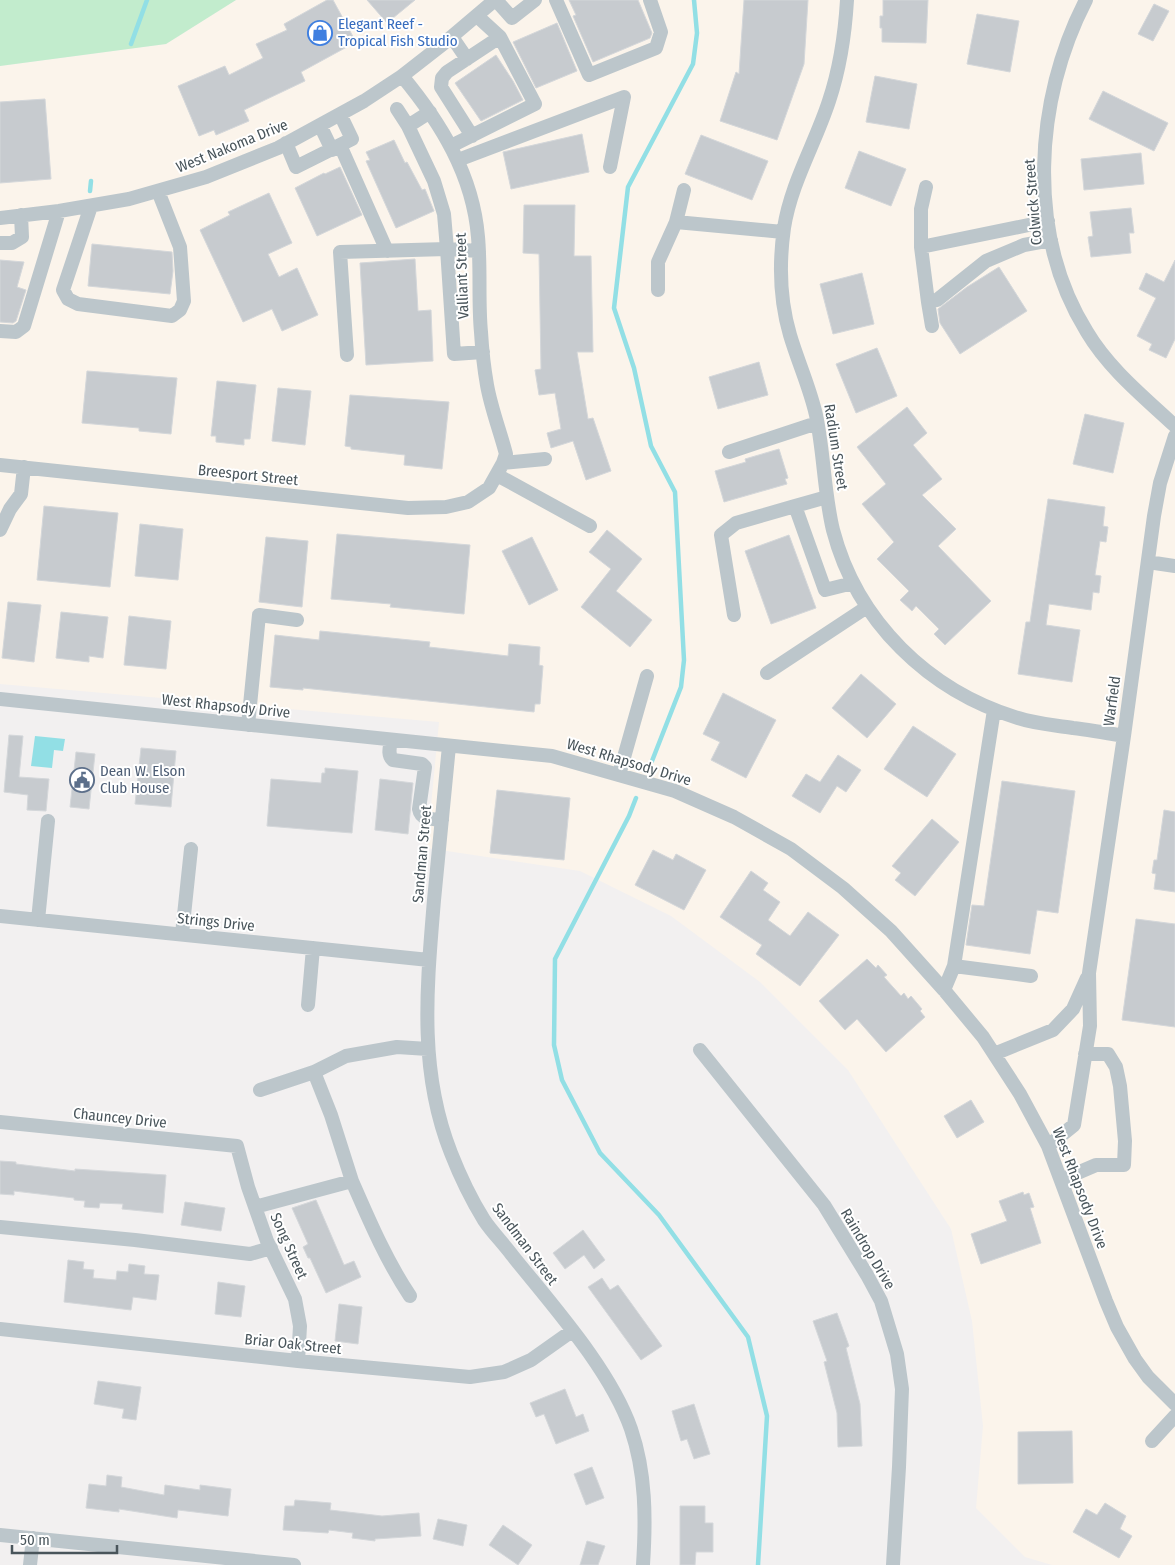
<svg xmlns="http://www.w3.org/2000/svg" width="1175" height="1565" font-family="'Fira Sans Condensed',sans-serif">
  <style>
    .commercial { fill: #fbf4eb }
    .green { fill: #c2eccd }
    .water { fill: #92dfe5 }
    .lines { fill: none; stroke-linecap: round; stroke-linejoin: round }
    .stream { stroke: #92dfe5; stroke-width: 4.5 }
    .building { fill: #c7cbcf; stroke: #d4d7da }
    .minor { stroke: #bcc6cb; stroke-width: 14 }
    .labels { text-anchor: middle; stroke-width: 4; stroke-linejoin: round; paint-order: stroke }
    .shop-label { font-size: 15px; fill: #366cbe; stroke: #fff; text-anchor: start }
    .street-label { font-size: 15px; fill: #49555b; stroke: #fff }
    .service-label { font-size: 15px; fill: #4e5e75; stroke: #fff; text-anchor: start }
  </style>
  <rect width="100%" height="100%" fill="#f2f0f0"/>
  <!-- commercial -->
  <path class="commercial" d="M236 0H1175V1565H1052L1025 1557 976 1508 983 1426 972 1321 951 1229 848 1070 760 982 671 916 580 871 427 848 439 722 0 684V66L166 44Z"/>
  <!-- green -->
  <path class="green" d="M0 0H236L166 44 0 66Z"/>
  <!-- water -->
  <path class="water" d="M35 736 65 739 63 751 54 750 52 768 31 766Z"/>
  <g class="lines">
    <!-- stream -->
    <path class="stream" d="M131 44 147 0
      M90 191 91 181
      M652 761 681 687 684 660 675 492 651 446 634 368 614 308 628 187 693 64 697 33 694 0
      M636 798 629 816 555 959 554 1045 562 1080 600 1153 659 1215 748 1337 767 1416 758 1565"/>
  </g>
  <!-- building -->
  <path class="building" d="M327 0H333L356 42 301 72 305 81 244 110 249 121 216 135 214 130 199 136 178 86 225 66 229 75 263 58 256 44 287 30 284 24Z
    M367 0H415L387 23Z
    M569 0H638L652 33 650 38 593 62 573 16 576 15Z
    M744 0H808L804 64 777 140 720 121 736 72 739 74Z
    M883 0H928L926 43 882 42V28H880V16H883Z
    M1154 4 1169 11 1153 41 1138 34Z
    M977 14 1019 21 1010 72 967 64Z
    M557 23 577 71 536 88 513 42Z
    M496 55 513 81 523 100 481 121 455 83Z
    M875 76 917 84 909 129 866 122Z
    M1103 91 1168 123 1154 151 1089 119Z
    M45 99 51 179 0 183V102Z
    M582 134 589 172 511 189 503 152Z
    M701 135 768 161 752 200 685 174Z
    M394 140 405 163 407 162 422 190 425 189 434 211 396 228 366 161 370 160 366 152Z
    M859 151 906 169 891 206 845 188Z
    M1141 153 1144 184 1084 190 1081 159Z
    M340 167 362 215 317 236 295 188 324 173 325 174Z
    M269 193 292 243 268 254 279 277 297 268 318 315 282 331 272 309 243 322 200 230 230 215 228 212Z
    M524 205H575L574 256H591L593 352H577L588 419 593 418 611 471 586 480 573 441 551 448 547 433 561 429 555 393 539 395 535 370 541 369 539 254 523 253Z
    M1131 208 1134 233H1129L1131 253 1091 257 1088 237 1093 236 1090 212Z
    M92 244 172 252 173 271 170 294 88 286Z
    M415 259 418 311 431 310 433 361 366 365 360 263Z
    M0 260 24 262 17 287 26 290 16 321 13 323 0 322Z
    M1175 260V339L1166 358 1149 350 1152 344 1137 336 1156 298 1139 289 1146 273 1164 282Z
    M999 267 1027 311 960 354 940 323 938 309 967 287Z
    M862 273 874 324 833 334 820 284Z
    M877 348 897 396 856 413 836 364Z
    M759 362 768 395 718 409 709 377Z
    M87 371 177 378 171 434 139 431V428L82 423Z
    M217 381 256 385 250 439H244V445L216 442V436H211Z
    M278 388 311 391 305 445 272 441Z
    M350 395 449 402 442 469 404 465 405 455 351 449V447L345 446Z
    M907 407 927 433 913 445 942 479 922 495 956 529 938 546 991 601 945 645 934 634 939 629 916 606 912 611 900 600 909 591 877 559 894 542 862 504 886 484 857 447Z
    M1085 414 1124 423 1113 473 1073 464Z
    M779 449 788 478 785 479 787 484 724 502 715 471 746 462 745 459Z
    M1048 499 1105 507 1103 526 1108 527 1106 542 1100 541 1095 575 1101 576 1099 593 1093 592 1091 610 1049 604 1046 625 1080 630 1072 682 1018 674 1026 622H1030Z
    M44 506 118 513 110 587 37 580Z
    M140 524 183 529 178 580 135 576Z
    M607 530 642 559 616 591 652 620 630 647 581 607 611 569 589 552Z
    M337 534 470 545 464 614 390 607 391 604 331 599Z
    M789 535 816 608 771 624 745 551Z
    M266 537 308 541 302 607 259 602Z
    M532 537 558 590 529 605 502 551Z
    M8 602 41 605 34 662 2 658Z
    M61 612 108 617 103 658 89 656V662L56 658Z
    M129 616 171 621 166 669 124 665Z
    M320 631 430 642 429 647 508 656 509 644 540 647 539 665 543 666 540 704H535L534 712 303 688V690L270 687 275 635 319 640Z
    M861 674 896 704 867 738 832 708Z
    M723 693 776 720 746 778 711 760 720 742 703 734Z
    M913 726 956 754 927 797 884 769Z
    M9 735 23 736 19 777 49 779 46 811 27 810 28 795 4 792Z
    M141 748 176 751 171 807 135 804Z
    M76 752 95 754 89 809 70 807Z
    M838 755 861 770 846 792 837 786 820 813 792 796 806 774 820 782Z
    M325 768 358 771 352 833 267 826 271 779 321 783 322 773H325Z
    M380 779 413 783 408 834 375 830Z
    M1002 781 1075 791 1058 913 1037 910 1030 954 966 945 972 905 984 906Z
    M497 790 570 798 564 860 490 853Z
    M1164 810 1175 812V892L1154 889 1156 874 1152 873 1154 860H1157Z
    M932 819 959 842 915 896 895 880 901 873 892 866Z
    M653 850 673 860 676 854 706 870 684 910 635 885Z
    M751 871 768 883 763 890 780 902 768 920 790 936 808 912 839 935 800 986 756 954 762 945 720 917Z
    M1136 919 1175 924V1027L1122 1020Z
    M867 959 876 968 878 965 887 975 884 977 901 996 904 993 908 999 911 996 922 1009 920 1011 925 1017 886 1052 857 1019 845 1030 819 1001Z
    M971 1100 984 1122 957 1138 944 1116Z
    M0 1161 16 1162V1164L75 1171V1169L166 1175 163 1213 122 1209 123 1204 100 1203 99 1208 84 1207 85 1201 74 1200V1198L14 1191V1195L0 1194Z
    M1023 1192 1024 1195 1029 1193 1034 1207 1030 1208 1041 1243 981 1264 971 1234 1007 1221 999 1201Z
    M316 1200 344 1265 354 1261 361 1277 326 1293 310 1258H308L303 1247 308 1244 292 1208Z
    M185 1202 225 1208 221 1231 181 1225Z
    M583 1230 605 1260 594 1269 584 1255 565 1269 553 1253Z
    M68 1260 84 1262 83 1269 94 1270 93 1278 116 1280 117 1271 128 1272 129 1264 145 1266 144 1274 159 1275 156 1300 133 1297 131 1310 64 1302Z
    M602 1278 610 1290 618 1285 662 1346 641 1360 588 1287Z
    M218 1282 245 1286 241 1317 215 1314Z
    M339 1304 362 1307 358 1344 335 1341Z
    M837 1313 849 1346 846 1348 860 1404 862 1446 838 1447 837 1413 824 1362 827 1361 813 1321Z
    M98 1381 141 1387 136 1420 122 1418 124 1409 94 1404Z
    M565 1389 576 1417 583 1414 589 1431 556 1444 544 1414 536 1417 530 1403Z
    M694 1404 710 1454 694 1459 687 1439 681 1441 672 1411Z
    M1072 1431 1073 1483 1018 1484V1432Z
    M592 1467 604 1498 586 1505 574 1474Z
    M107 1475 122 1477 121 1487 164 1495 165 1485 200 1490V1485L231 1489 228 1516 178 1510 177 1518 119 1509V1512L86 1508 89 1484 106 1486Z
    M295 1500 331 1503 330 1510 382 1516 419 1513 421 1536 375 1539V1541L352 1538 353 1533 329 1530 328 1533 283 1530 285 1506H294Z
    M1105 1503 1126 1516 1120 1529 1132 1536 1119 1558 1073 1532 1086 1509 1097 1515Z
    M680 1506H705V1523H713V1552H696L695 1565H680Z
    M438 1519 467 1525 463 1546 433 1539Z
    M503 1525 532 1545 518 1565 489 1545Z
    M587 1541 605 1546 598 1565H580Z"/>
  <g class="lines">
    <!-- minor -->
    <path class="minor" d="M496 0 512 18 535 0
      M556 0 589 75 656 48 661 32 650 0
      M847 0C845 34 840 68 829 101 815 144 791 183 784 228 779 263 780 301 790 335 798 362 810 388 816 415 824 453 824 493 833 530 857 622 929 691 1018 718 1036 724 1055 725 1073 728 1090 730 1107 733 1124 736
      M1086 0C1034 100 1026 234 1087 332 1109 369 1144 397 1175 426
      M452 37 467 59
      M397 109 408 126 430 112
      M320 125 332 150
      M472 136 441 87 442 78 447 72 500 37
      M286 143 296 167 352 139 340 114
      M340 145 387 251
      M451 146 535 104 500 37 477 16
      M458 160 624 97 610 167
      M926 187 921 209V247L1048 221
      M91 206 63 290 68 299 78 304 172 316 180 310 184 301 180 247 158 191
      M0 218 59 211 129 199 206 177 278 148 364 101 402 76 443 44 495 0
      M676 222 783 232
      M0 243H12L22 237 21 215
      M921 247 928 302 937 300 986 261 1024 245 1051 240
      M479 251 447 249 454 354 483 352
      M658 290V262L676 222 684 190
      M928 302 932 326
      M0 331 16 332 24 326 59 211
      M347 355 340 252 447 249 444 214 434 181 408 126
      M729 452 817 423
      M503 463 545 459
      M0 465 408 508 446 507 468 502 489 488 503 463 506 454C500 431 491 408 487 385 484 368 482 349 481 332 478 301 481 269 478 237 473 175 441 123 402 76
      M497 475 590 526
      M827 497 795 506 825 590 853 583
      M0 530 10 509 21 494 24 467
      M1148 562 1175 566
      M734 615 721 535 736 523 795 506
      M767 673 867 607
      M0 699 552 756 675 791 734 817 791 849 843 888 891 931 944 990 983 1037 1020 1094 1048 1146 1106 1301 1117 1327 1135 1359 1148 1377 1175 1404
      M248 725 259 615 297 620
      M391 740C390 747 387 755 393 760L422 764 425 767 419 809C421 820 432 819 442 820
      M449 746C444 797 439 848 434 900 427 986 418 1070 451 1153 460 1176 471 1199 484 1220 492 1232 503 1243 512 1255 552 1305 610 1369 631 1429 646 1473 646 1519 643 1565
      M619 775 647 676
      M0 916 429 960
      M38 920 48 821
      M182 934 191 849
      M954 966 1031 976
      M944 990 954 966 994 710
      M308 1005 313 948
      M700 1050 824 1205 867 1275 881 1301 897 1354 902 1389 899 1467 893 1565
      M994 1054 1053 1030 1073 1009 1087 978
      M260 1090 314 1072
      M0 1122 237 1146 248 1187 267 1241 295 1299 300 1326 298 1361
      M1048 1146 1074 1125 1090 1026 1089 973 1124 736 1154 516 1160 483 1175 436
      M1061 1180 1096 1165H1124L1125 1141 1120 1086 1116 1067 1108 1054H1085
      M352 1181C369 1220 386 1260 410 1296
      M255 1207 352 1181 331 1115 314 1072 346 1056 397 1047 428 1049
      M0 1227 135 1240 250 1254 271 1248
      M0 1329 298 1361 470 1377 504 1372 531 1360 572 1331
      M1152 1441 1175 1416
      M0 1535 294 1565
      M30 1565 33 1538"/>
  </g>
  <!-- icons -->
  <defs>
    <symbol id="shop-ring" viewBox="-11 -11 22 22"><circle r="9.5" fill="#fff" stroke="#3f7fe0" stroke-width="1.5"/><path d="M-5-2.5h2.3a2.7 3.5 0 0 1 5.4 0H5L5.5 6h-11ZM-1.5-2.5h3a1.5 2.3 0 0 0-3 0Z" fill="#3f7fe0"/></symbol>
    <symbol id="civic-ring" viewBox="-11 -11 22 22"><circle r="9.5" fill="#fff" stroke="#5c6f8a" stroke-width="1.5"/><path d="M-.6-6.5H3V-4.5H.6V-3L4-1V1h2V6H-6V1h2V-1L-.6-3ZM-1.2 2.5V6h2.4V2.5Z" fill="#5c6f8a"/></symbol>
  </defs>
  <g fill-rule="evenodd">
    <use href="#shop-ring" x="306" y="19" width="28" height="28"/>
    <use href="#civic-ring" x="68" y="766" width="28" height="28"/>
  </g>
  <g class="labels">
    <!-- shop labels -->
    <g class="shop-label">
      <text x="338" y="29">Elegant Reef -<tspan x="338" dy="17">Tropical Fish Studio</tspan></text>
    </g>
    <!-- street labels -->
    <g class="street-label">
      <text transform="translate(232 146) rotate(-22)" y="5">West Nakoma Drive</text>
      <text transform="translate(1033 202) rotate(-95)" y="5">Colwick Street</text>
      <text transform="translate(462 276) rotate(-92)" y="5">Valliant Street</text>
      <text transform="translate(836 447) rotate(81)" y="5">Radium Street</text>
      <text transform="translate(248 475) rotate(6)" y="5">Breesport Street</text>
      <text transform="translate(1112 701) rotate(-82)" y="5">Warfield</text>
      <text transform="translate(226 706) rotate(6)" y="5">West Rhapsody Drive</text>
      <text transform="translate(629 762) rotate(17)" y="5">West Rhapsody Drive</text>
      <text transform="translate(422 854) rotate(-85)" y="5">Sandman Street</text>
      <text transform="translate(216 922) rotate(6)" y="5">Strings Drive</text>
      <text transform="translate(120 1118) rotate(6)" y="5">Chauncey Drive</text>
      <text transform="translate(1080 1188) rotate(69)" y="5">West Rhapsody Drive</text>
      <text transform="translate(525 1244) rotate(53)" y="5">Sandman Street</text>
      <text transform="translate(289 1246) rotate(66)" y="5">Song Street</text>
      <text transform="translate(868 1249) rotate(59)" y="5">Raindrop Drive</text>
      <text transform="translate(293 1344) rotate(6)" y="5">Briar Oak Street</text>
    </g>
    <!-- service labels -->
    <g class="service-label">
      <text x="100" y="776">Dean W. Elson<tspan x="100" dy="17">Club House</tspan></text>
    </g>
  </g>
  <!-- scale -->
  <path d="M12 1545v8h105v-8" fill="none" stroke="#49555b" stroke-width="2.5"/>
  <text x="20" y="1545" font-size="15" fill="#49555b" stroke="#ffffff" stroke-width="4" paint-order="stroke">50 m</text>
</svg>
